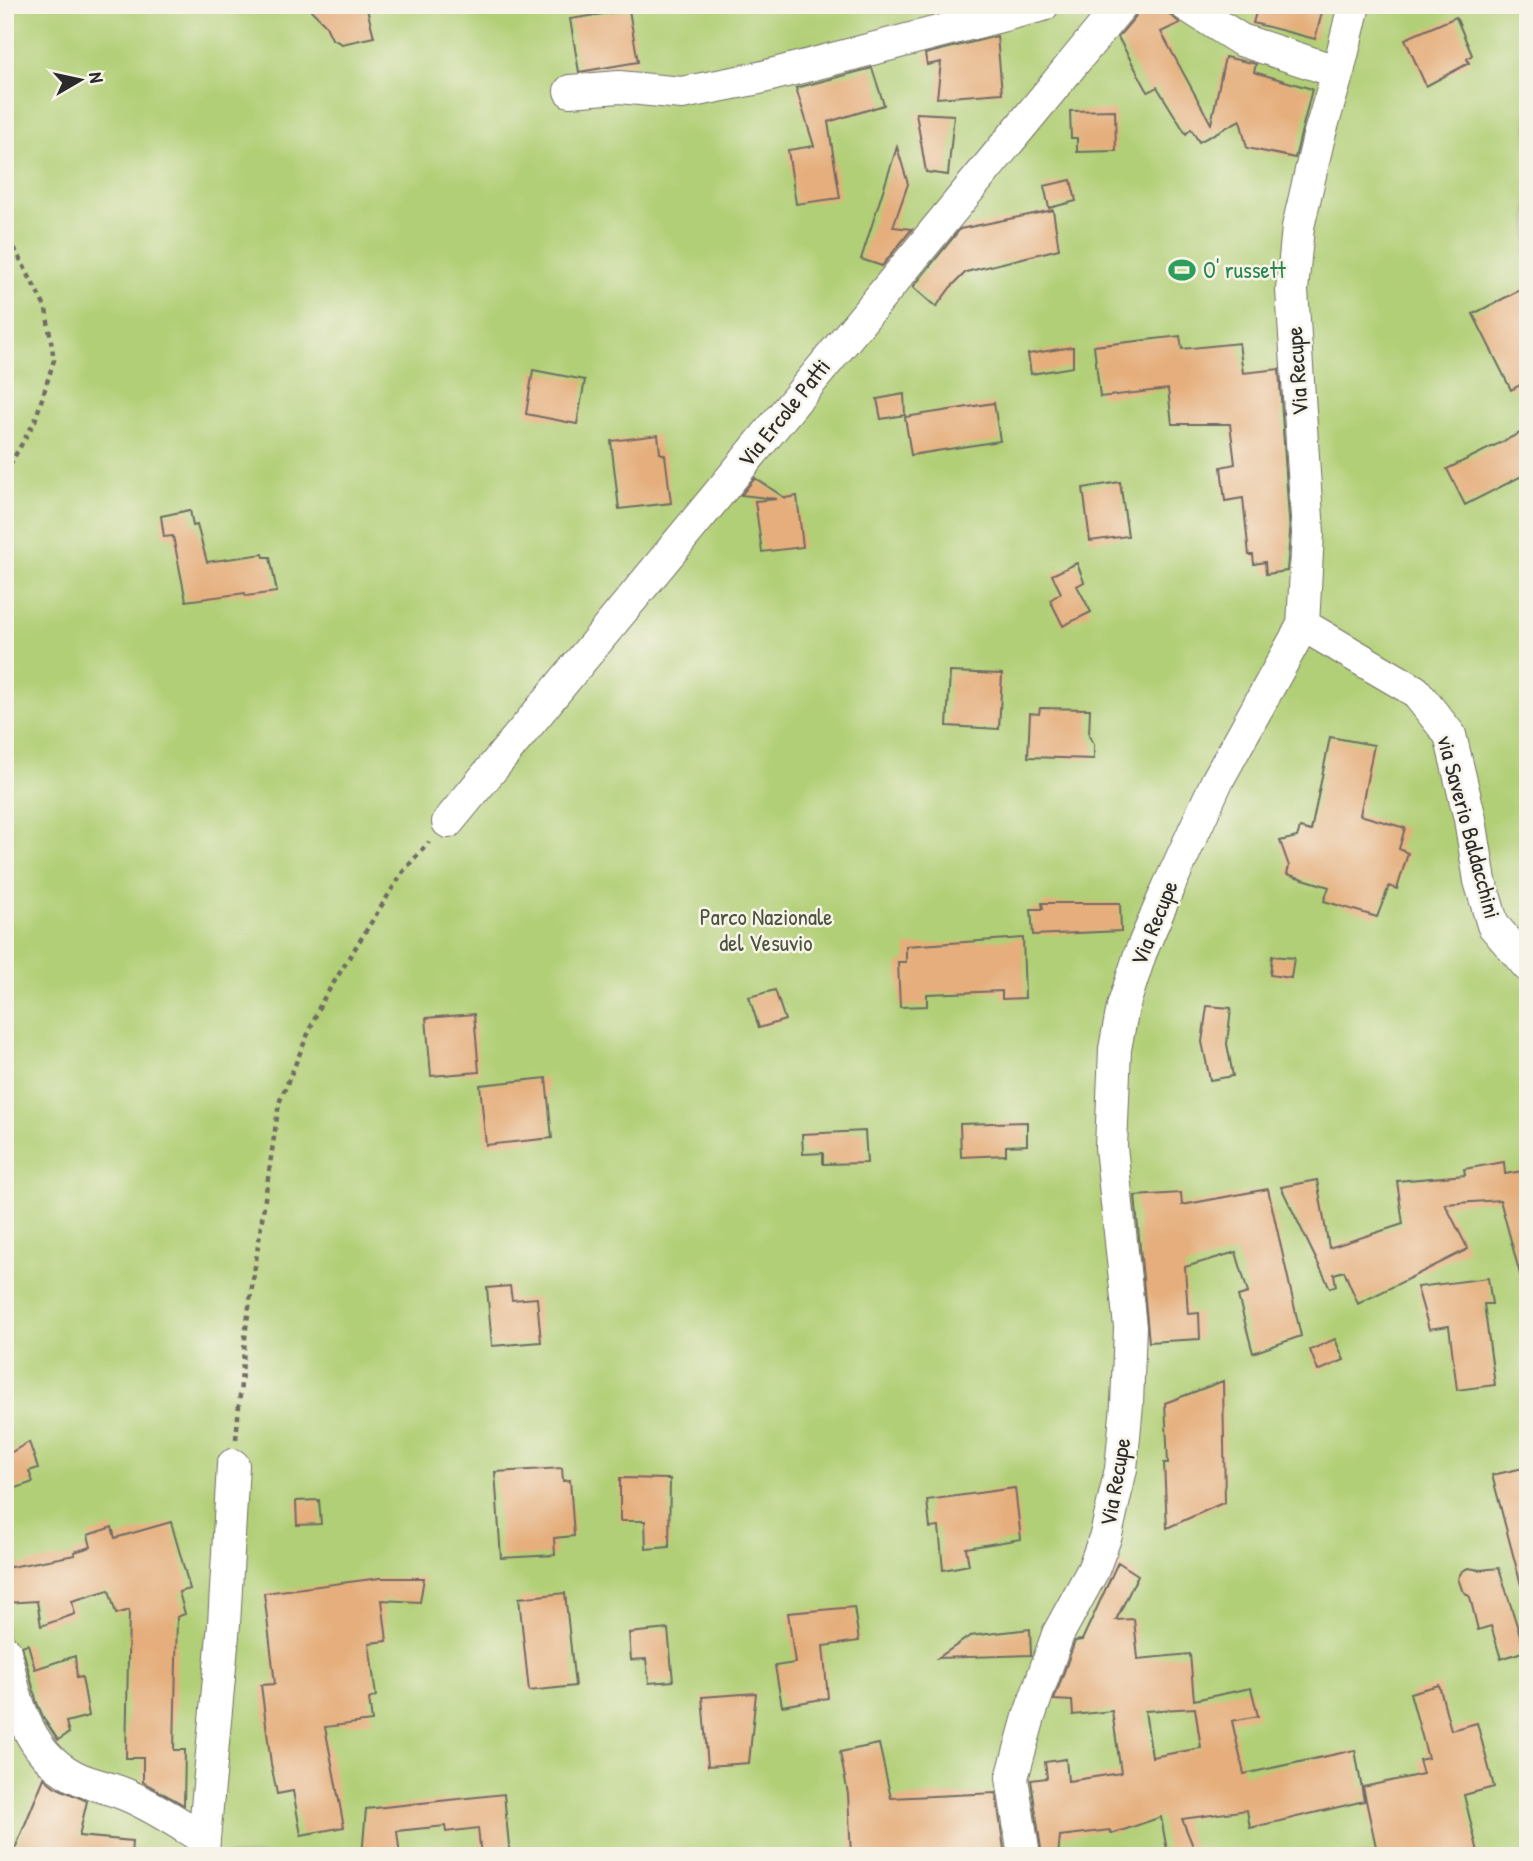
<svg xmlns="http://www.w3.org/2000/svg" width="1533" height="1861" font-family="'Patrick Hand',sans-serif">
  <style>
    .green { fill: #b1cf76; stroke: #6e7d50; stroke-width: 2 }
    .building { fill: #e5ae7c; fill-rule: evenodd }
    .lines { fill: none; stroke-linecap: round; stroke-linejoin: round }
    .minor-casing { stroke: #716c64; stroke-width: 34 }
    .path { stroke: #716c64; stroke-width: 4.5; stroke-dasharray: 5 5; stroke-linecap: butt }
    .minor { stroke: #fff; stroke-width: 32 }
    .labels { text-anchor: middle; stroke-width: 5; stroke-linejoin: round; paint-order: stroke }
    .leisure-label { font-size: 23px; fill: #27864d; stroke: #f7f3e8; text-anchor: start }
    .street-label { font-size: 23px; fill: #2b2b2b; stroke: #f7f3e8 }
    .park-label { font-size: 23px; fill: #4c543e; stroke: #f7f3e8 }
  </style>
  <rect width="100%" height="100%" fill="#f7f3e8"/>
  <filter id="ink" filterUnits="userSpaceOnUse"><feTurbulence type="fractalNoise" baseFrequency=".0143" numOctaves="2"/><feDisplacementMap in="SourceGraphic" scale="14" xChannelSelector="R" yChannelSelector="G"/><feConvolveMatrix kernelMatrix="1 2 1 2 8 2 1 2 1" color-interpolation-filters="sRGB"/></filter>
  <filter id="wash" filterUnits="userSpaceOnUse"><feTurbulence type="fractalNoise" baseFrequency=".00686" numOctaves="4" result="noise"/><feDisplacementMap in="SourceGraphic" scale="28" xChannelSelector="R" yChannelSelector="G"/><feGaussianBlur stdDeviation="1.57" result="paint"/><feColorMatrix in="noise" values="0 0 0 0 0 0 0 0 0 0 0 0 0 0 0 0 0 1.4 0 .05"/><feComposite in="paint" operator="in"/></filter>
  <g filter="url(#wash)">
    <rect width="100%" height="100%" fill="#f3e6ce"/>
    <!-- green -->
    <path class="green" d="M5 5H1528V1856H5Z"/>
    <g id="blocks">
      <!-- building -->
      <path class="building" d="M306 5H366L374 37 342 44 332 39 325 24Z
        M1139 5H1159L1180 23 1161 32 1211 124 1225 57 1256 64 1254 72 1312 89 1295 158 1247 148 1240 120 1199 142 1191 129 1186 134 1157 87 1148 92 1118 37 1135 17Z
        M1258 5H1324L1315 39 1253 23Z
        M629 10 638 62 579 72 570 19Z
        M1456 17 1472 55 1467 59 1469 63 1426 86 1405 39Z
        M997 36 1002 93 937 98 941 62 927 65 925 54Z
        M872 68 884 105 828 122 840 198 796 204 788 150 814 146 796 88Z
        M1115 110 1116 151 1077 152V138H1071L1070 111Z
        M916 113 954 115 948 175 926 172Z
        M897 147 908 184 893 227 912 229 882 266 861 259Z
        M1071 180 1076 201 1049 208 1044 186Z
        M1053 210 1059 249 966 272 950 288 936 307 913 287 960 229Z
        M1528 286V381L1511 390 1473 314Z
        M1180 336 1182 349 1239 343 1243 373 1279 369 1290 533 1287 571 1266 574 1265 562 1254 564 1253 555H1249L1243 498 1225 501 1221 467 1235 464 1230 424H1172L1168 389 1100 397 1094 346Z
        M1073 347V367L1031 374 1028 354Z
        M533 370 585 380 577 424 526 414Z
        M904 394 905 415 881 419 877 399Z
        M994 403 1000 441 911 455 905 417Z
        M1528 429V473L1465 505 1447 469Z
        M658 435 660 453 665 455 671 503 619 509 611 441Z
        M755 478 785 498 797 496 803 547 762 552 755 501 777 499 741 495Z
        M1120 482 1128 536 1090 541 1083 488Z
        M190 510 193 526 197 525 207 562 263 554 264 557H270L277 592 246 596 245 593 186 601 173 536 164 537 161 516Z
        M1077 563 1084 582 1077 586 1091 612 1063 626 1050 600 1061 593 1052 575Z
        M950 672 1002 674 999 729 947 726Z
        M1040 708 1090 709 1089 736 1094 744V759L1028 757 1030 713 1039 714Z
        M1330 737 1374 745 1360 815 1405 828 1399 849 1408 853 1397 889 1389 886 1377 917 1324 901 1329 887 1287 874 1289 866 1280 841 1297 837 1300 828 1311 831Z
        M1042 903H1120L1121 931 1033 935 1031 909H1043Z
        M1023 938 1025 998 1002 999V991L927 994V1006L900 1007 898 962H906V946Z
        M1272 956 1294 958 1291 978 1270 975Z
        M775 990 785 1020 759 1028 749 997Z
        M1207 1006 1231 1008 1227 1044 1233 1076 1210 1080 1202 1042Z
        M474 1014 479 1072 431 1076 426 1018Z
        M546 1078 552 1138 486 1145 480 1085Z
        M1027 1122V1145L1006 1146V1155L961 1157 960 1124Z
        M865 1131 867 1163 823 1164V1153L803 1154 802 1134Z
        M1504 1162 1505 1174 1528 1170V1278H1521L1500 1200 1445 1204 1468 1249 1358 1304 1344 1271 1334 1274 1336 1286 1330 1288 1281 1187 1317 1180 1329 1248 1403 1224 1397 1181 1465 1175 1464 1169Z
        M1268 1189 1301 1336 1253 1353 1238 1296 1248 1293 1236 1252 1185 1267 1188 1314 1199 1313 1200 1339 1149 1342 1135 1196 1181 1193 1182 1205Z
        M1488 1278 1492 1304H1484L1495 1385 1457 1390 1449 1326 1429 1329 1417 1287Z
        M510 1286 512 1300 537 1298 541 1342 492 1346 487 1288Z
        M1335 1339 1344 1360 1318 1371 1310 1350Z
        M1223 1381 1225 1502 1167 1528 1164 1463H1168L1165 1403Z
        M29 1442 38 1468 29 1471 33 1482 5 1492V1456Z
        M1528 1467V1584L1521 1585 1492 1475Z
        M562 1468 563 1481 570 1480 574 1536 554 1538 555 1555 501 1558 495 1472Z
        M620 1478 670 1479 669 1547 646 1549 645 1521H620Z
        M1015 1488 1021 1539 966 1548 969 1565 943 1570 939 1527 930 1528 927 1500Z
        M319 1500 321 1524 297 1525 296 1501Z
        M171 1522 190 1589 179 1592 185 1614 177 1617 174 1750H185L184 1805 143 1782V1758H126L129 1610 116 1614 109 1590 72 1601 75 1614 41 1626 37 1601 5 1603V1568L75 1555 74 1552 91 1547 88 1535 112 1527 115 1538Z
        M1118 1562 1138 1575 1116 1620 1134 1619 1138 1659 1190 1654 1194 1700 1251 1688 1258 1716 1232 1721 1244 1774 1355 1750 1364 1801 1250 1828 1247 1810 1182 1819 1197 1856H1168L1161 1817 1112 1834 1110 1830 1060 1836 1058 1856H1042L1031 1780 1047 1778 1045 1762 1066 1759 1068 1781 1121 1773 1112 1711 1073 1715 1072 1701 1054 1700 1075 1641 1082 1640ZM1195 1708 1201 1748 1152 1757 1145 1711Z
        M1468 1568 1480 1570 1499 1568 1525 1651 1501 1659 1491 1626 1478 1630 1470 1597 1462 1590 1458 1578 1462 1571Z
        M380 1578H424L420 1602 382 1600 387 1641 369 1643 376 1696 369 1699 372 1721 325 1727 344 1827 301 1835 293 1791 277 1794 271 1764 261 1685 275 1684 264 1593Z
        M565 1593 575 1686 529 1691 519 1598Z
        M854 1607 859 1641 823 1646 828 1698 782 1706 775 1666 795 1663 788 1613Z
        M668 1629 673 1681 649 1683 646 1659 631 1660 629 1633Z
        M1030 1629 1031 1655 938 1658 970 1636Z
        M28 1644 35 1669 75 1656 77 1678 82 1677 89 1716 66 1722 69 1733 58 1740 44 1719 37 1703 22 1646Z
        M1439 1685 1451 1730 1477 1723 1494 1787 1464 1795 1479 1856H1378L1363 1787 1423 1774 1419 1760 1428 1758 1410 1693Z
        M756 1693 749 1763 708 1766 702 1697Z
        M879 1744 891 1798 996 1793 1005 1856H851L848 1794 840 1752Z
        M44 1778 55 1787 87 1801 79 1836 132 1841 131 1856H12Z
        M504 1794 510 1856H481L478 1828 446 1832 445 1826 397 1831 400 1856H362L366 1809Z"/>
    </g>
  </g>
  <g filter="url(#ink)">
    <use href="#blocks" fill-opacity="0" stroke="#716c64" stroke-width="2"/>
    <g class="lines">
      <defs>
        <path id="minor" d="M1186 5 1241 40 1338 72
          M570 91 619 87 682 93 759 78 1043 5
          M1303 625 1415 691 1450 735 1470 819 1480 881 1493 925 1528 966
          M448 822 1121 5
          M5 1651C16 1703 28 1758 82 1780 98 1786 114 1789 129 1796 155 1807 180 1824 204 1839L203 1856
          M204 1839 224 1624 233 1465
          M1024 1856 1012 1778 1029 1717 1058 1634 1093 1570 1106 1535 1121 1469 1127 1404 1130 1327 1111 1147 1115 1049 1123 1007 1140 954 1168 888 1217 781 1303 625 1308 533 1292 290 1298 227 1319 136 1338 72 1354 5"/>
      </defs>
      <!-- minor casing -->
      <use href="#minor" class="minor-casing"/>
      <!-- path -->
      <path class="path" d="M5 230 46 309 54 360 35 421 5 473
        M236 1439 246 1328 279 1103 321 1003 402 873 429 842"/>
      <!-- minor -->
      <use href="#minor" class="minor"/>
    </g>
  </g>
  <!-- icons -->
  <defs>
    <symbol id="stadium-bare" viewBox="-9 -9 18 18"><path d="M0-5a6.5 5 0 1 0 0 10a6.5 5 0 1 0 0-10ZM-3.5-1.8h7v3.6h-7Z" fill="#2e9e5b" stroke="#f7f3e8" stroke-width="2.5" paint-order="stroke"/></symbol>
  </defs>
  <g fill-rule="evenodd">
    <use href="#stadium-bare" x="1163" y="251" width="38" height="38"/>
  </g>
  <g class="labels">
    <!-- leisure labels -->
    <g class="leisure-label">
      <text x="1203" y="278">O' russett</text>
    </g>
    <!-- street labels -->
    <g class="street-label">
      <text transform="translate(1297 371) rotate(-94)" y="8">Via Recupe</text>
      <text transform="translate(784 413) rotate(-51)" y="8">Via Ercole Patti</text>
      <text transform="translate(1469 827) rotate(75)" y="8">via Saverio Baldacchini</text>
      <text transform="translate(1154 923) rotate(-68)" y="8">Via Recupe</text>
      <text transform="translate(1115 1482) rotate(-80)" y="8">Via Recupe</text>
    </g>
    <!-- park labels -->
    <g class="park-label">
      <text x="766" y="925">Parco Nazionale<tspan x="766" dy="26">del Vesuvio</tspan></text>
    </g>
  </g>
  <!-- margin -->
  <rect width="1533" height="1861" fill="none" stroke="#f7f3e8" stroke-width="28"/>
  <!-- north arrow -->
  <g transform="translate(80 80) rotate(81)" stroke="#f7f3e8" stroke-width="5" paint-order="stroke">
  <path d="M0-5L12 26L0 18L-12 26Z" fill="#2b2b2b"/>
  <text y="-10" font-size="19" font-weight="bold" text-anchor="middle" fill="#2b2b2b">N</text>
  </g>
</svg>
